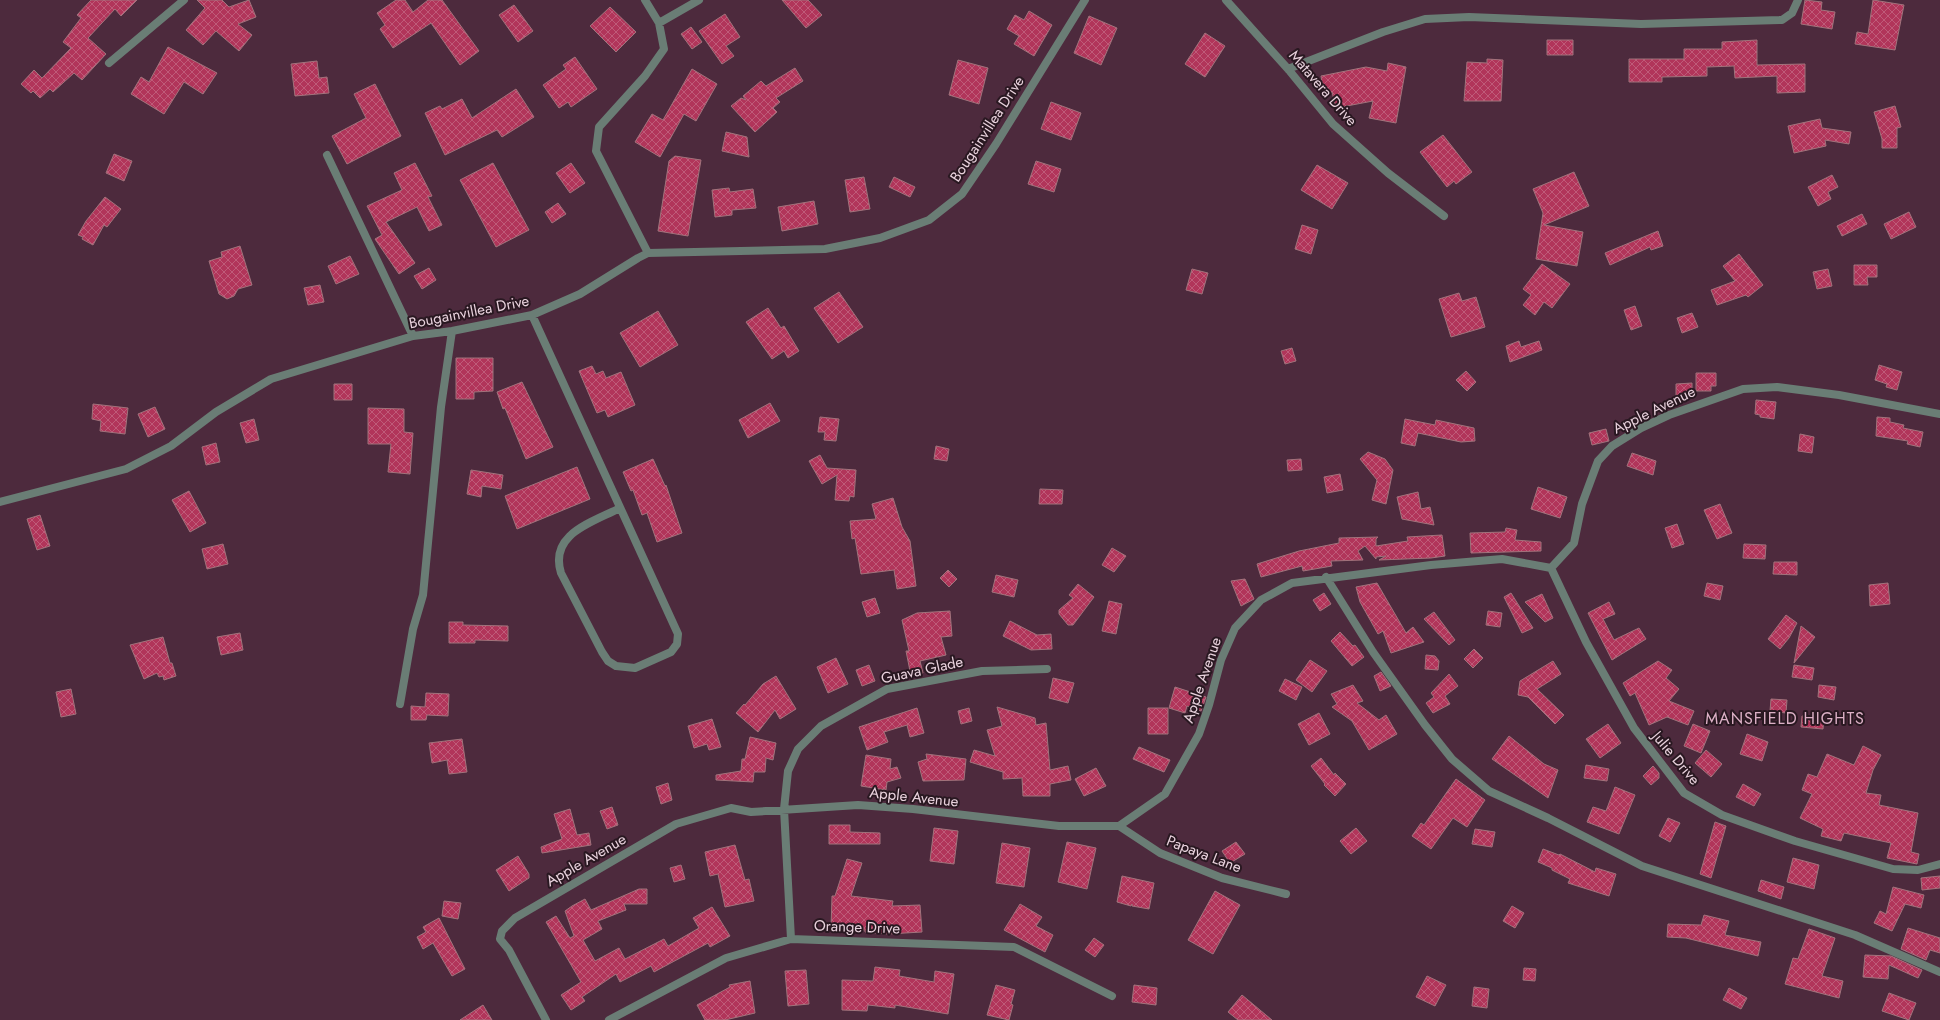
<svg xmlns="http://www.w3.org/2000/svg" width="1940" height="1020" font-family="Jost,sans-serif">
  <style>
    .building { fill: url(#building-cross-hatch); stroke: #a1737c }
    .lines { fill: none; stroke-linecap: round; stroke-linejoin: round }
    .minor { stroke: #6a7d75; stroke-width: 8 }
    .labels { text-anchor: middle; stroke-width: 4; stroke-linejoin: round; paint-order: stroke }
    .street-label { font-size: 15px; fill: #e9d2dd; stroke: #291821 }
    .neighbourhood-label { font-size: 16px; letter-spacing: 1px; fill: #dcb0c6; stroke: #291821 }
  </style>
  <defs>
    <pattern id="building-cross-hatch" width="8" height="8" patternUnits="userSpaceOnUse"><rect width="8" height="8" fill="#b1355a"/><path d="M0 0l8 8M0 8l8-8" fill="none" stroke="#bf5b79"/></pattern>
  </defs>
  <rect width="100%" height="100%" fill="#4d2a3d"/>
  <!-- building -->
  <path class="building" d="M91 0H137L121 16 115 9 88 38 106 54 82 80 74 73 53 92 50 89 40 98 33 91 31 93 21 84 34 70 42 78 71 48 63 42 81 18 77 15Z
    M197 0H222L229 7 249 0 256 17 238 24 252 35 239 51 216 31 203 45 186 30 205 8Z
    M396 0H405L413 12 428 0H442L479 51 460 65 431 23 393 48 380 29 385 25 377 13Z
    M782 0H808L822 15 806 28Z
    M1805 0 1822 2 1821 10 1835 12 1832 29 1801 24Z
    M1873 0 1904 5 1895 50 1855 44 1857 32 1868 34Z
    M514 5 533 31 518 42 499 15Z
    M610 7 636 32 616 52 590 26Z
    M1029 11 1052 25 1034 56 1014 44 1019 36 1007 29 1015 15 1024 20Z
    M725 14 740 37 726 46 734 56 722 64 699 31Z
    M1089 16 1117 28 1101 65 1074 53Z
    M691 27 702 42 692 49 681 34Z
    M1205 33 1225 46 1205 77 1185 64Z
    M1547 40H1573V55H1547Z
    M1757 40V65L1805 64V92L1777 93V76L1735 78 1734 66 1707 67V76L1662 77V82H1629V59H1684V49H1722V42Z
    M168 47 217 73 203 94 184 82 164 114 131 94 141 77 149 82Z
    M575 57 597 89 571 107 568 102 559 108 543 85 566 69 563 65Z
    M1487 59 1503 60 1501 101H1464L1467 62 1487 63Z
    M958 60 988 68 979 104 949 95Z
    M317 61 319 78 327 77 329 93 295 96 291 64Z
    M1388 63 1406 67 1396 123 1369 118 1373 101 1336 108 1332 92 1324 94 1321 76 1366 67 1387 71Z
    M795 68 803 81 776 98 780 102 773 108 777 112 755 132 731 106 741 98 746 100 743 96 761 81 766 86Z
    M692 69 717 84 696 121 684 114 660 157 635 142 652 114 663 120Z
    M375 84 401 136 347 164 332 136 366 118 354 94Z
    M516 89 534 117 502 137 497 130 445 155 425 113 440 106 442 109 462 99 472 118Z
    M1051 102 1081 113 1071 140 1041 129Z
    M1895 106 1901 127 1897 128V148H1882V139L1874 112Z
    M1820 119 1822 128 1851 132 1849 144 1825 140 1826 146 1794 153 1788 126Z
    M726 132 747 137 749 157 722 151Z
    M1443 135 1472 172 1456 184 1454 181 1447 187 1420 152Z
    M114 154 132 161 124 181 106 173Z
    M675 156 701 160 688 236 658 231 669 161Z
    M1036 161 1061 169 1054 192 1028 184Z
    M415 163 432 196 428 197 442 225 429 231 417 207 386 222 415 263 399 274 375 239 382 235 367 206 402 190 394 173Z
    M493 163 529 230 496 247 460 180Z
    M571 163 585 183 570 193 556 173Z
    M1317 165 1348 183 1332 209 1301 190Z
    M1574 172 1589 206 1544 225 1583 232 1577 266 1536 259 1543 213 1533 189Z
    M1832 175 1838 187 1828 192 1831 199 1818 206 1808 187Z
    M864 177 870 209 850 212 845 180Z
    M894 177 915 187 910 197 889 187Z
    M729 188 730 192 753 189 756 208 732 210V215L715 217 712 190Z
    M105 197 121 209 107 227 104 225 93 245 82 239 83 237 78 235 86 221Z
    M814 201 818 224 782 231 778 207Z
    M558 203 566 214 552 223 545 212Z
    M1909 212 1916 227 1891 239 1884 224Z
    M1862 214 1867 224 1842 236 1837 226Z
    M1302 225 1318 230 1311 254 1295 249Z
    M1658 231 1663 246 1651 250 1650 247 1610 265 1605 253Z
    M240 246 252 285 238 289 234 296 227 299 219 294 209 261 222 257 221 252Z
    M1739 254 1763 285 1748 297 1746 295 1717 305 1711 290 1735 281 1723 266Z
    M350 256 359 274 336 284 328 266Z
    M1542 264 1570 284 1552 308 1544 302 1535 315 1523 305 1531 295 1523 289Z
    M1854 265H1877V277H1867L1868 285H1854Z
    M429 268 436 280 422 289 414 276Z
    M1192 269 1208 273 1202 294 1186 290Z
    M1828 269 1832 286 1817 289 1813 272Z
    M320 285 324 302 308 305 304 288Z
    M839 292 863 327 838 343 814 308Z
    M1459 293 1462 301 1476 297 1485 327 1451 337 1439 299Z
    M1635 306 1642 326 1631 330 1624 310Z
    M768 308 781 328 784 326 799 351 788 358 784 351 772 359 746 322Z
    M658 311 678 345 640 367 620 333Z
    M1692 313 1698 327 1682 333 1677 318Z
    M1519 341 1521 347 1539 341 1542 350 1510 362 1506 346Z
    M1292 348 1296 361 1285 364 1281 351Z
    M456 358H493V391L474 392V399H456Z
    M1879 365 1902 372 1897 390 1886 387 1887 384 1875 380Z
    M592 366 596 374 603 371 606 378 621 372 635 405 608 417 605 410 597 413 579 371Z
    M1466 371 1476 382 1467 391 1456 380Z
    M1696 373H1716V386H1711V391H1696Z
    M522 382 553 447 526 459 505 408 503 409 497 392Z
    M1692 383V396H1676V384Z
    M334 384H352V400H334Z
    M1756 400 1776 402 1774 419 1760 417V415L1755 414Z
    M770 403 780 421 748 438 739 420Z
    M93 404 128 408 125 434 100 431 101 421 92 419Z
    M155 407 165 429 148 437 138 414Z
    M368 408 404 409V432L413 433 410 474 388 472 391 444H368Z
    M820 417 839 419 836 441 824 440 825 432H818Z
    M1877 417 1890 418V422L1904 425 1903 428 1923 432 1920 447 1907 444 1908 441 1876 436Z
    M254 419 259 440 246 443 240 423Z
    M1405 419 1435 425 1436 420 1474 428 1475 441 1461 442 1418 433 1415 446 1401 443Z
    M1606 429 1609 441 1592 445 1589 433Z
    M1800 434 1814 437 1812 453 1798 451Z
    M216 443 220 462 206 465 202 447Z
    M936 446 949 449 947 461 934 459Z
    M1368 452 1385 459 1393 470 1386 504 1372 500 1377 480 1360 459Z
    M1632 453 1656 461 1653 475 1627 466Z
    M820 455 827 468 856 470 854 497 850 496 849 501 835 500 837 475 822 484 809 461Z
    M653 459 665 486 666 485 682 533 657 542 647 513 642 515 633 490 631 491 623 472Z
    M1301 459 1302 470 1288 471 1287 460Z
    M577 467 590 499 517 529 505 496Z
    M471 470 503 475 501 489 482 486 481 497 467 494Z
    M1340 474 1343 490 1327 493 1324 477Z
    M1538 487 1567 497 1560 518 1531 509Z
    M1040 489 1063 490 1062 504H1039Z
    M189 491 206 523 190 532 172 500Z
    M1418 492 1421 509 1430 507 1434 525 1402 519 1397 497Z
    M893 498 902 527 910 541 916 586 897 589 894 570 861 574 855 538 852 539 850 521 876 519 872 504Z
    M1720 504 1732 533 1717 539 1704 510Z
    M40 515 50 546 37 550 27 519Z
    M1677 524 1684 544 1672 548 1665 528Z
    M1506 528 1517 530 1515 540 1541 542V551L1471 553 1470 533 1505 532Z
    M1442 535 1445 556 1431 558 1379 560 1386 556 1376 557V559L1365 546 1358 551 1363 560 1331 561 1332 566 1303 571 1302 566 1261 577 1257 564 1299 551 1339 543V538L1378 537 1376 539V546L1408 541 1407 537Z
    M223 544 228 564 207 569 202 549Z
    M1744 544 1766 545 1765 559 1743 558Z
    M1112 548 1126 556 1114 572 1102 565Z
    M1774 562H1797V575L1773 574Z
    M948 570 957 579 949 587 940 578Z
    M996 575 1018 580 1014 597 992 592Z
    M1245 579 1254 599 1241 606 1231 581Z
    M1377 583 1406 633 1413 627 1424 642 1391 653 1383 631 1378 634 1360 602 1356 587Z
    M1707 583 1723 586 1720 600 1704 596Z
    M1888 583 1890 604 1870 606 1869 585Z
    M1078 584 1094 597 1073 625H1068L1059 614V610L1073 598 1069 595Z
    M1324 593 1331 604 1320 611 1313 600Z
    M1511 593 1533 628 1522 633 1504 597Z
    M1542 594 1553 618 1545 622 1525 602Z
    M875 598 880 613 867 617 862 602Z
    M1109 601 1122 604 1116 634 1102 631Z
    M1609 602 1615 614 1603 619 1614 640 1639 628 1646 639 1612 660 1588 613Z
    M950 611 952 636 941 637 946 655 920 661 923 673 911 676 906 651H909L902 620 917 613Z
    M1488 611 1502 613 1500 627 1486 625Z
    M1434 612 1455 640 1449 645 1424 619Z
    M1786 615 1797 623 1789 638 1780 649 1768 639Z
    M1010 621 1037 635 1051 634 1052 649 1031 650 1003 636Z
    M449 622H463V625L508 626V641L475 640V643H449Z
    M1801 626 1815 637 1794 663Z
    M1340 632 1353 646 1355 645 1364 657 1352 666 1331 641Z
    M240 633 243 650 221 655 217 637Z
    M163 637 170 663H172L176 676 164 680 163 676 159 677 157 673 144 679 130 645Z
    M1474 649 1483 658 1473 668 1464 659Z
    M1426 655 1435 656 1439 661 1438 670 1425 669Z
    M836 658 848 684 828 693 817 667Z
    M1310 660 1327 671 1312 692 1296 680Z
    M1553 661 1561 674 1537 689 1564 715 1555 724 1528 697 1518 695 1520 681Z
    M1658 661 1672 670 1666 678 1679 689 1669 701 1694 711 1688 725 1667 717 1649 725 1635 693 1630 696 1623 683Z
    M869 665 875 681 862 686 856 670Z
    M1794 665 1814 668 1812 680 1792 677Z
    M1381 672 1391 686 1380 691 1374 676Z
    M1449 674 1458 686 1445 696 1450 704 1433 713 1426 703 1434 697 1431 693Z
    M776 676 796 709 780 719 775 710 758 732 736 713 744 704 745 705 763 684Z
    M1053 678 1074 683 1068 703 1049 698Z
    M1285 679 1302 687 1296 700 1279 691Z
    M1353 685 1363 701 1357 703 1379 720 1386 715 1397 734 1369 750 1352 721 1332 707 1337 704 1331 694Z
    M1819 685 1836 687 1834 700 1818 697Z
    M1175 687 1206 697 1201 711 1187 706 1185 713 1169 708Z
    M71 689 76 714 61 717 56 692Z
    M426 693 449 694 448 716 427 715 426 720H411V706L425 707Z
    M1771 699 1787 700 1786 713 1770 711Z
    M997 707 1035 718 1036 725 1046 723 1050 770 1068 766 1071 780 1050 784V796H1023L1022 778 1003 779V772L970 762 974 750 995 756 987 730 1002 726Z
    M917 708 924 733 910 737 907 725 884 732 888 742 867 750 859 727Z
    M969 708 972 721 961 724 958 711Z
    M1148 708H1168V734H1148Z
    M1319 713 1330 734 1309 745 1298 724Z
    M1802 716 1824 718 1823 729 1801 727Z
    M712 719 721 747 709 750 707 744 694 748 688 726Z
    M1608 724 1621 743 1600 758 1586 739Z
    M1693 724 1710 731 1701 753 1684 746Z
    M1747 734 1768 742 1762 761 1740 754Z
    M1509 736 1544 764 1558 770 1548 798 1492 759Z
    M750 737 776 743 773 760 766 758 765 772H754L753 782 716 780V775L741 771 742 759H745Z
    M462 739 467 772 449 774 447 760 432 763 429 743Z
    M1863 746 1881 755 1873 770 1866 793 1881 795 1879 805 1918 813 1911 852 1919 854 1917 864 1887 858 1891 843 1844 833 1841 841 1821 836 1823 829 1800 818 1812 794 1802 790 1808 774 1817 777 1827 754 1854 765Z
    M1139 747 1170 760 1164 772 1133 759Z
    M1706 750 1722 764 1711 777 1695 763Z
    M926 754 966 759 964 780 923 781 918 762 927 759Z
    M866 755 891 759 890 769 897 767 901 778 887 782 886 790 861 786Z
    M1321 758 1334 775 1335 773 1346 784 1335 796 1324 785 1325 784 1311 766Z
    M1586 765 1609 769 1607 781 1584 778Z
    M1653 766 1659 773V778L1651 785 1643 776Z
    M1096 768 1106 786 1084 796 1075 779Z
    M1456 779 1485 800 1467 827 1453 818 1431 849 1412 836 1421 823 1424 825Z
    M668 783 672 800 661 804 656 787Z
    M1743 784 1761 794 1754 806 1736 797Z
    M1615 787 1635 795 1619 834 1587 822 1593 807 1606 811Z
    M612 807 618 825 607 829 600 811Z
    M570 809 577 835 589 833 591 845 542 853 541 847 562 839 554 814Z
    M1668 818 1680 823 1670 842 1659 836Z
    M1715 822 1726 826 1711 878 1700 874Z
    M829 825H850V832L880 833V844H829Z
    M934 828 958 831 954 864 930 861Z
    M1356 828 1367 841 1351 854 1340 841Z
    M1475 829 1495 832 1492 847 1472 844Z
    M1067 842 1096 848 1087 889 1058 882Z
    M1236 842 1245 854 1230 863 1222 851Z
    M1002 843 1030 848 1024 887 996 883Z
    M735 845 745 880 749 879 754 901 725 907 718 874 710 876 705 852Z
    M1543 849 1559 855 1560 854 1595 872 1596 868 1616 874 1609 896 1568 883 1570 879 1552 870V868L1538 862Z
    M518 856 529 874V878L509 891 496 870Z
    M1793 858 1819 865 1814 889 1787 882Z
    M847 859 862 863 851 896 893 901 892 906 920 905 922 932 888 934 865 932V930L831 929 832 896H835Z
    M681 865 685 879 674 882 670 868Z
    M1122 876 1154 883 1149 909 1132 906V904L1131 906 1117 902Z
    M1940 876V888L1922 890 1921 878Z
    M1761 880 1784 887 1781 899 1758 891Z
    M1893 887 1924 895 1921 908 1905 904 1892 931 1874 923 1880 911 1886 914Z
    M639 889H647V904H624L626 910 598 921 602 929 583 940 595 961 619 948 625 959 664 939 668 946 699 928 693 918 712 907 730 936 710 947 708 943 654 972 651 966 620 982 616 974 582 997 585 1001 571 1010 561 995 581 982 546 922 556 916 570 938 574 936 565 911 572 906 585 899 591 910Z
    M1215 891 1240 905 1213 954 1188 940Z
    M444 901 461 903 458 919 442 916Z
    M1020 904 1042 917 1036 926 1053 935 1045 952 1004 930Z
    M1512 906 1524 913 1515 928 1503 921Z
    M1704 915 1729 921 1725 935 1761 942 1758 956 1686 938 1667 937 1668 924 1701 925Z
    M439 918 465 969 452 976 433 943 423 949 417 937 426 932 423 927Z
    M1908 928 1940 938V953L1930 950 1926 960 1901 949Z
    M1809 929 1835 938 1822 976 1843 981 1839 998 1785 984 1793 958 1798 959Z
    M1094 938 1104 945 1095 957 1085 950Z
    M1865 955 1891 956 1922 970 1918 978 1889 965 1888 979 1863 977Z
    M875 967 900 970 899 976 934 982 935 971 954 974 948 1014 895 1005V1008L868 1005 867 1011 842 1010V980L873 981Z
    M1524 968 1536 969 1535 981 1523 980Z
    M806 970 809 1004 788 1006 785 971Z
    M1427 976 1446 985 1435 1006 1416 997Z
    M750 981 755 1013 725 1020H705L697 1005 730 987 729 985Z
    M996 985 1015 990 1011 1004 1013 1005 1009 1020 987 1015Z
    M1134 985 1157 988 1156 1005 1132 1002Z
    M1474 987 1489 989 1487 1008 1472 1006Z
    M1729 988 1747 998 1741 1009 1723 1000Z
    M1889 993 1916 1003 1909 1020 1882 1011Z
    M1242 995 1272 1020H1238L1228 1012Z
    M483 1005 492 1020H460Z"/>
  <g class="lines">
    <!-- minor -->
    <path class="minor" d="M645 0 659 23 664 49 645 76 599 127 596 151 648 253
      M1226 0 1288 69 1333 124 1388 173 1444 216
      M659 23 699 0
      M109 63 184 0
      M1288 69 1383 32 1425 19 1469 17 1641 24 1782 20 1792 13 1798 0
      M327 155 413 336
      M532 315 678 634 677 644 671 652 635 668 616 666 608 661 602 652 561 573C549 534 591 523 620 508
      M0 502 126 469 171 446 216 412 271 379 413 336 452 331 532 315 580 294 638 258 648 253 825 249 880 238 929 220 962 194 996 144 1085 0
      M1551 568 1586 642 1634 728 1684 793 1722 815 1795 841 1893 869 1918 870 1940 864
      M1326 577 1373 652 1425 725 1452 759 1489 791 1548 818 1642 866 1855 935 1940 972
      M400 704 413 629 423 595 441 407 452 331
      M1119 826 1160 853 1222 878 1286 894
      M791 939 784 809 788 771 798 749 821 726 887 689 982 671 1047 669
      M546 1020 509 950 500 939 502 931 515 918 676 824 731 808 751 812 858 805 913 809 1059 826H1119L1165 794 1199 734 1209 705 1221 660 1235 628 1261 600 1292 583 1431 565 1502 559 1551 568 1574 543 1582 504 1598 461 1612 446 1641 428 1669 415 1743 389 1777 387 1839 395 1940 414
      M609 1020 726 958 791 939 1014 947 1112 996"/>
  </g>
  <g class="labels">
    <!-- street labels -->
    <g class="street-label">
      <text transform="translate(1323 88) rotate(49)" y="5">Matavera Drive</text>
      <text transform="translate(987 129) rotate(-57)" y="5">Bougainvillea Drive</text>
      <text transform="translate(469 312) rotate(-11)" y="5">Bougainvillea Drive</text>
      <text transform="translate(1654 410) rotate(-26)" y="5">Apple Avenue</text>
      <text transform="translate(922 670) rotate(-12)" y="5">Guava Glade</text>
      <text transform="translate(1202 680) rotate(-71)" y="5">Apple Avenue</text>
      <text transform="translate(1676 758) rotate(50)" y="5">Julie Drive</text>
      <text transform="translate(914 797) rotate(6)" y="5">Apple Avenue</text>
      <text transform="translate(1204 854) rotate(21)" y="5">Papaya Lane</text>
      <text transform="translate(586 860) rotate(-30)" y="5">Apple Avenue</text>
      <text transform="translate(857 927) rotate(2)" y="5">Orange Drive</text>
    </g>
    <!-- neighbourhood labels -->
    <g class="neighbourhood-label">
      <text x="1785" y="724">MANSFIELD HIGHTS</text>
    </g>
  </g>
</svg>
